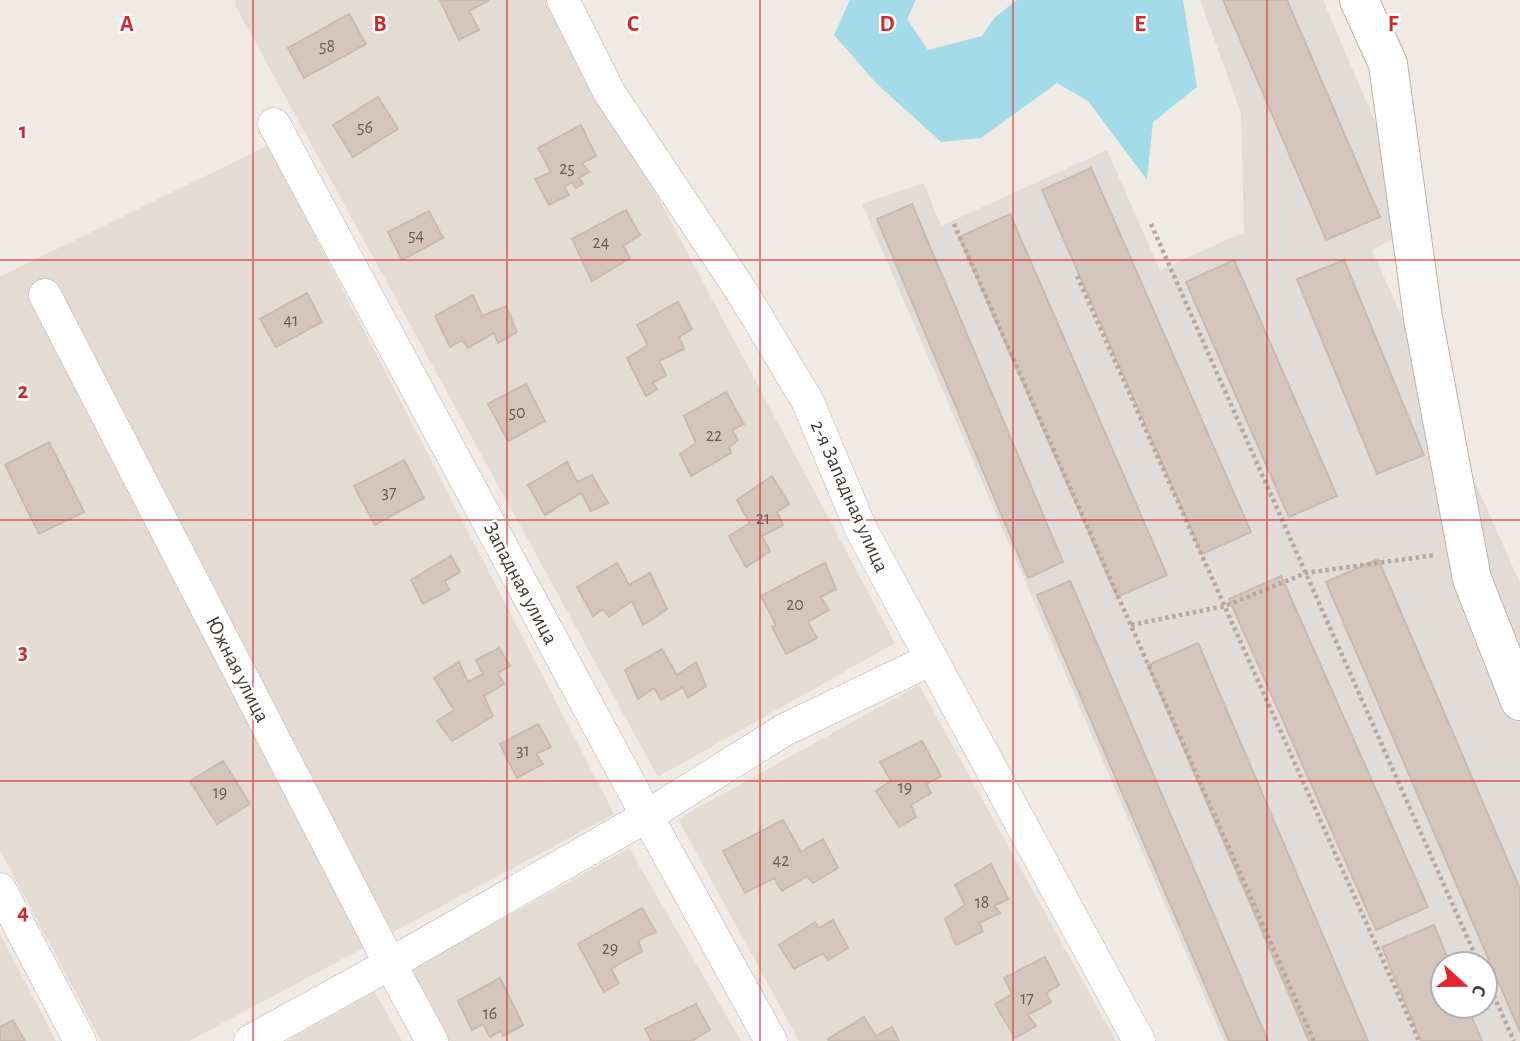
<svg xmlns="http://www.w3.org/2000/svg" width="1520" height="1041" font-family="'Alegreya Sans',sans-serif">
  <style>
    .residential { fill: #e4dbd2 }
    .industrial { fill: #e2dcd9; fill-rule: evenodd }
    .water { fill: #a4dbe9 }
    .building { fill: #d4c6bd; stroke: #cbbaae; stroke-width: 2 }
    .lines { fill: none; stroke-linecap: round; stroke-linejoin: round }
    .minor-casing { stroke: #beb3aa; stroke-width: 33 }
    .tertiary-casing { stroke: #beb3aa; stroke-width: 40 }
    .path { stroke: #bba89a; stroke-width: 4.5; stroke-dasharray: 3.5 3.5; stroke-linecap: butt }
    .minor { stroke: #fff; stroke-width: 32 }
    .tertiary { stroke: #fff; stroke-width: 38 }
    .grid { fill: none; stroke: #d62828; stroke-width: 2; stroke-opacity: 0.55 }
    .labels { text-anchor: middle; stroke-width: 5; stroke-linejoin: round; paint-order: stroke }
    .number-label { font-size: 18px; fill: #665d56 }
    .street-label { font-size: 21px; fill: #423a34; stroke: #fff }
    .grid-label { font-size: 23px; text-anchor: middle; font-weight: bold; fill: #d62828; stroke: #fff; stroke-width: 5; stroke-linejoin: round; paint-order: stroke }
  </style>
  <rect width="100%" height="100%" fill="#f0eae4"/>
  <!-- residential -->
  <path class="residential" d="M236 0H553L895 643 658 777 235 5Z
    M268 145 614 814 189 1041H101L0 850V277Z
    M919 685 1116 1041H799L678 819Z
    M629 848 741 1041H449L410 971Z
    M0 934 56 1041H0Z
    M375 992 402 1041H286Z"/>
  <!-- industrial -->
  <path class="industrial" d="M1200 0H1323L1419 225 1372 250 1520 583V1041H1224L862 204 924 183 941 226 1107 150 1160 270 1244 232 1241 113ZM1443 964H1485V1006H1443Z"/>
  <!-- water -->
  <path class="water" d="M850 0H916L907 19 928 50 982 36 995 17 1017 0H1183L1197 87 1153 122 1147 180 1088 101 1057 83 981 138 941 142 877 84 834 35Z"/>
  <!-- building -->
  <path class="building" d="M440 0H489L469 11 479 30 459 40Z
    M1223 0H1287L1380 217 1326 240Z
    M349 14 366 44 304 78 288 48Z
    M378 97 398 129 353 157 333 125Z
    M581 125 596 156 582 163 589 172 579 178 583 184 576 188 572 182 564 187 569 195 549 205 535 179 551 172 538 148Z
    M1091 168 1251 532 1202 554 1042 190Z
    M912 204 1063 562 1028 578 877 219Z
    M626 210 640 235 623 246 630 258 592 281 572 239Z
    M429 211 443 238 402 260 388 232Z
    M1010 214 1167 575 1117 597 959 237Z
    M1234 260 1337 496 1289 517 1186 282Z
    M1344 260 1424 455 1377 474 1297 279Z
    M307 293 322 322 276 347 260 319Z
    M473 295 482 316 506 306 517 332 498 343 494 333 468 348 462 340 450 347 435 316Z
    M678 302 692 329 679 337 684 349 659 361 666 375 653 383 657 389 646 396 627 358 648 345 637 325Z
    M526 384 545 421 508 441 488 404Z
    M726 392 744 424 732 430 738 440 729 447 731 453 691 476 680 454 696 443 684 416Z
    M49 442 84 512 39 534 5 465Z
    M404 460 424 498 375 525 354 486Z
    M567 462 577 482 592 475 608 503 591 511 581 493 545 515 528 485Z
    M772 476 789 504 777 512 783 525 762 536 770 551 746 567 729 536 750 523 737 500Z
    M451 556 460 572 445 581 449 590 423 604 411 580Z
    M1378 559 1520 889V1032L1326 582Z
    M617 563 629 585 650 573 667 609 643 625 632 601 609 617 603 609 593 616 577 587Z
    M825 563 836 589 821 597 829 610 808 622 817 638 786 654 772 627 776 625 761 596Z
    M1281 576 1428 907 1376 930 1229 599Z
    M1070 581 1268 1041H1229L1037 595Z
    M1198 643 1368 1041H1309L1148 665Z
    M499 648 510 666 498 673 504 684 484 696 493 716 452 741 437 721 454 710 434 678 459 662 468 682 483 674 476 660Z
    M662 649 677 675 696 662 706 686 688 698 683 687 661 700 654 688 638 699 625 670Z
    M538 724 551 747 536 754 543 764 517 778 500 744Z
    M922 741 941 776 926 784 931 793 911 805 916 817 899 827 876 791 891 781 880 762Z
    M223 761 250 804 217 824 190 781Z
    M783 820 801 852 823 839 838 868 813 883 807 876 782 891 774 878 745 893 723 851Z
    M991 864 1008 899 994 906 1000 913 979 923 983 931 956 945 945 919 965 905 955 885Z
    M642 908 656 932 638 940 642 951 611 969 619 983 604 992 578 944Z
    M833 920 848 948 828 960 823 953 794 969 779 945 815 922 819 928Z
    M1434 925 1450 964H1443V1006H1467L1482 1041H1421L1382 947Z
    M1045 957 1059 985 1046 993 1051 1002 1028 1015 1036 1026 1015 1038 995 1004 1012 994 1004 978Z
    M500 978 523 1025 503 1036 501 1031 490 1037 483 1024 472 1030 458 1001Z
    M696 1004 710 1030 692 1041H651L645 1029Z
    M864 1017 876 1036 892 1027 899 1041H829L828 1039Z
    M13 1020 25 1041H0V1027Z"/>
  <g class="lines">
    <defs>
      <path id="minor" d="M563 0 609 92 742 292 808 402 861 529 1139 1041
        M274 124 647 816 771 1041
        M45 295 390 964 432 1041
        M0 889 80 1041
        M250 1041 390 964 647 816 784 730 932 659"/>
      <path id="tertiary" d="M1359 0 1388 64 1423 318 1472 579 1520 701"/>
    </defs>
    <!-- minor casing -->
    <use href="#minor" class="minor-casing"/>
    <!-- tertiary casing -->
    <use href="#tertiary" class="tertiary-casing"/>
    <!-- path -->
    <path class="path" d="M954 224 1314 1041
      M1151 224 1479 964
      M1077 276 1419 1041
      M1131 625 1225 606 1306 573 1435 555
      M1485 976 1514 1041"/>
    <!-- minor -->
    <use href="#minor" class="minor"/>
    <!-- tertiary -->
    <use href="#tertiary" class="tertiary"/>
  </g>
  <!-- grid -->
  <path class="grid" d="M253 0V1041M507 0V1041M760 0V1041M1013 0V1041M1267 0V1041M0 260H1520M0 520H1520M0 781H1520"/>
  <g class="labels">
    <!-- number labels -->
    <g class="number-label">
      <text x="327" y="52">58</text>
      <text x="365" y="133">56</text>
      <text x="567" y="174">25</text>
      <text x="416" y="241">54</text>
      <text x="601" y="248">24</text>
      <text x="291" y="326">41</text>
      <text x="517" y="418">50</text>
      <text x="714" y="441">22</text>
      <text x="389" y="498">37</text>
      <text x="763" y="524">21</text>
      <text x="795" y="610">20</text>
      <text x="523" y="756">31</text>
      <text x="905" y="793">19</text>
      <text x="220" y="798">19</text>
      <text x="781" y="866">42</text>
      <text x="982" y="908">18</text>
      <text x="610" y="954">29</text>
      <text x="1027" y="1004">17</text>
      <text x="490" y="1019">16</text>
    </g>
    <!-- street labels -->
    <g class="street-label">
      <text transform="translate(850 496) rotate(66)" y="7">2-я Западная улица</text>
      <text transform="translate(521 583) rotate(62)" y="7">Западная улица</text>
      <text transform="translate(238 669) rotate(63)" y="7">Южная улица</text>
    </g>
  </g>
  <g class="grid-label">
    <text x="127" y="31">A</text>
    <text x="380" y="31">B</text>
    <text x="633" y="31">C</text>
    <text x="887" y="31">D</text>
    <text x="1140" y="31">E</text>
    <text x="1393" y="31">F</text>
    <text x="23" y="138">1</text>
    <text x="23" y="398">2</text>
    <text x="23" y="659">3</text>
    <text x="23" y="919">4</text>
  </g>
  <!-- north arrow -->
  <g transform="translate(1464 985) rotate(111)"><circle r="33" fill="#ffffff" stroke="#b3b0ae" stroke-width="2"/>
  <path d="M0-5L12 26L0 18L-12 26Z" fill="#e8232e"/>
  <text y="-10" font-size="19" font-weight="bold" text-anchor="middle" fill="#423a34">С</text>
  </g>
</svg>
